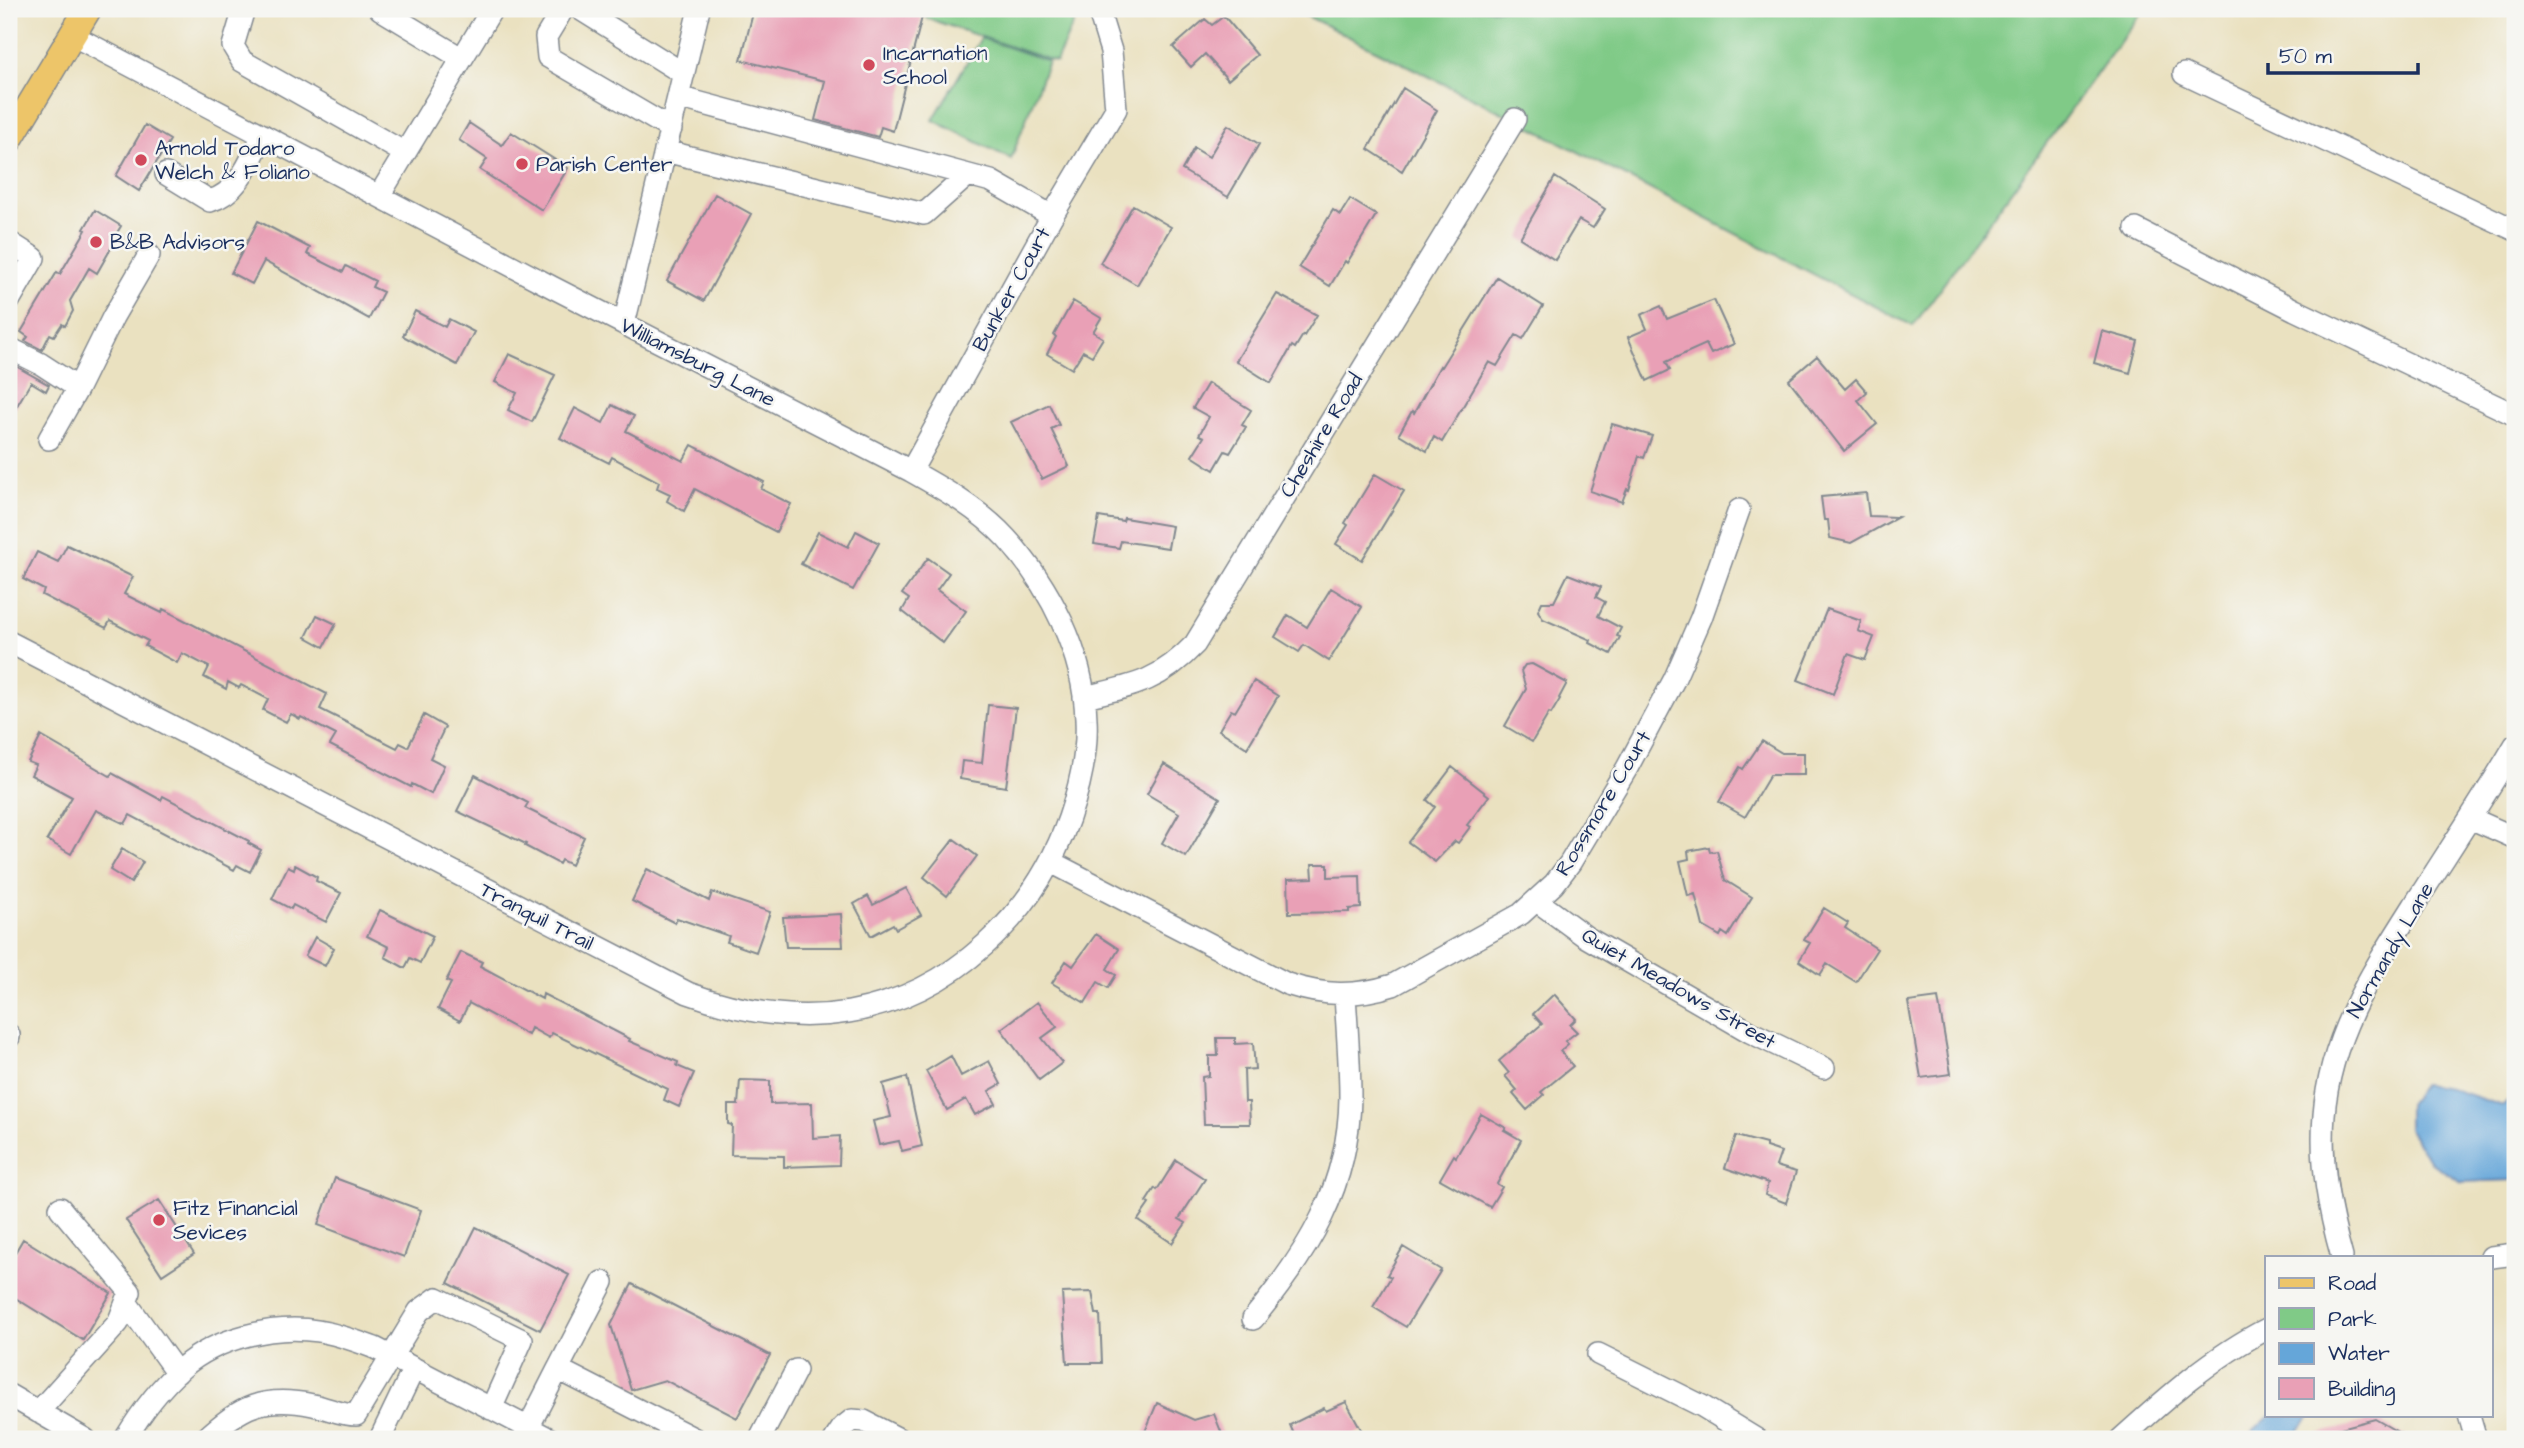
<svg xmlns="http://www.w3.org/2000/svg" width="2524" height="1448" font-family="'Architects Daughter',sans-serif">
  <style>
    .green { fill: #80ca87; stroke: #4e7c72; stroke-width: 2 }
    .water { fill: #65a6d9; stroke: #406a9c; stroke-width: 2 }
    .building { fill: #e9a0b6 }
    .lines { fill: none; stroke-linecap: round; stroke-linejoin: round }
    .minor-casing { stroke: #82888f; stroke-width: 24 }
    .major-casing { stroke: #82888f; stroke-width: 29 }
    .minor { stroke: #fff; stroke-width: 21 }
    .major { stroke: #edc569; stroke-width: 26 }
    .poi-dot { fill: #d1495b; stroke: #f6f6f2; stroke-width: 2.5 }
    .labels { text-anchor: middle; stroke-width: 5; stroke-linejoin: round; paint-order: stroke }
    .poi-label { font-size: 21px; fill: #1b2f5e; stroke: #f6f6f2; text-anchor: start }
    .street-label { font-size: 21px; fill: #1b2f5e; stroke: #f6f6f2 }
  </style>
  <rect width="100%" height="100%" fill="#f6f6f2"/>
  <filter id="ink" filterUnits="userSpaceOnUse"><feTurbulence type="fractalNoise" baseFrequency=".0143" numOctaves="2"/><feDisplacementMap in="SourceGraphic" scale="14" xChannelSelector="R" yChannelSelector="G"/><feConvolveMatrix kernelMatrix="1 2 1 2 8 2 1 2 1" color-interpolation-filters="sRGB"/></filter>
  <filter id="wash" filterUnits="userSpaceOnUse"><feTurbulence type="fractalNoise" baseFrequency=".00686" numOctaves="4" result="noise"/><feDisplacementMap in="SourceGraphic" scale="28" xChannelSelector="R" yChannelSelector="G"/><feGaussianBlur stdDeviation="1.57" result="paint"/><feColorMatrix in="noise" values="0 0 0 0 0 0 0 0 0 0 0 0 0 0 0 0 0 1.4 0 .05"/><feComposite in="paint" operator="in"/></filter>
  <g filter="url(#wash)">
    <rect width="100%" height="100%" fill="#eae1c0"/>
    <!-- green -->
    <path class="green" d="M928 9H1077L1079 11 1056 62 926 18Z
      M1293 9H2144L1913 326 1515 119Z
      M981 38 1048 61 1011 159 933 120Z"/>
    <!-- water -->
    <path class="water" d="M2423 1084 2449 1088 2503 1106 2515 1095V1180L2462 1182 2431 1163 2408 1128V1104Z
      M2271 1415H2311L2293 1439H2245Z"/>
    <g id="blocks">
      <!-- building -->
      <path class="building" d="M754 9H924L893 131 881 127 878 137 815 120 825 81 741 60Z
        M1224 16 1257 55 1228 80 1205 54 1191 67 1173 47 1205 19 1212 25Z
        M1403 88 1437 110 1402 171 1368 149Z
        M469 123 502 145 511 132 568 168 542 210 480 170 487 159 459 140Z
        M145 125 170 140 139 191 116 176Z
        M1228 125 1259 144 1228 197 1182 170 1194 148 1209 157Z
        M1555 177 1605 209 1593 228 1579 220 1555 260 1520 238Z
        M715 194 751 214 704 301 667 281Z
        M1350 199 1376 215 1347 263 1345 261 1330 286 1299 267 1333 210 1340 215Z
        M1133 205 1171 227 1137 285 1100 263Z
        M95 210 121 226 112 241 114 243 97 273 89 268 70 301 73 311 65 326 62 324 54 336 50 334 42 350 25 341 28 337 21 332 57 272 60 274 86 230 84 229Z
        M258 221 310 248 307 254 343 272 346 266 375 281 372 287 383 292 369 319 264 261 252 284 231 273Z
        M1497 277 1543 306 1523 339 1516 335 1497 366 1489 362 1442 442 1434 437 1427 451 1399 434 1412 411 1414 413 1440 366 1441 367Z
        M1277 294 1317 315 1304 336 1303 335 1295 348 1292 346 1271 383 1236 361Z
        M1714 300 1734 344 1711 354 1706 344 1666 362 1670 370 1647 381 1628 337 1647 329 1641 315 1661 306 1667 319Z
        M1073 301 1101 318 1093 332 1103 338 1092 356 1083 351 1072 369 1047 354 1056 337 1054 335Z
        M415 311 445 327 449 319 474 332 457 365 403 336Z
        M2102 331 2138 341 2130 373 2094 363Z
        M509 354 555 375 532 422 508 410 517 393 495 382Z
        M1817 356 1845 389 1856 379 1867 392 1858 400 1877 424 1844 451 1789 380Z
        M12 364 49 385 46 391 31 382 9 419V370Z
        M1208 383 1251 410 1242 425 1246 427 1230 453 1225 451 1214 470 1192 456 1204 437 1199 435 1209 417 1193 408Z
        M1049 404 1059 425 1051 429 1069 466 1042 479 1011 422Z
        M612 405 634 416 626 431 683 461 692 445 764 482 761 489 791 504 776 532 695 489 684 511 667 501 670 494 657 488 659 482 612 457 609 463 560 438 575 408 603 423Z
        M1612 424 1652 436 1644 458 1639 456 1629 490 1627 489 1622 502 1590 491Z
        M1375 474 1404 491 1362 560 1336 544 1348 525 1345 523Z
        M1866 493 1869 516 1898 517 1851 543 1830 538 1828 520H1824L1821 497Z
        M1099 517 1123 521 1124 518 1172 526 1168 548 1121 541 1119 548 1094 544Z
        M856 531 879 543 853 590 801 564 818 532 848 547Z
        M67 545 133 577 124 594 162 613 163 609 327 694 320 709 397 748 400 743 408 747 424 715 445 727 430 758 444 765 431 794 412 784 411 787 330 745 336 735 301 717 300 719 291 714 286 722 263 710 268 699 241 685 239 688 228 682 226 689 204 677 209 667 182 653 177 663 145 646 148 641 110 621 106 628 42 595 44 590 23 579 37 552 58 562Z
        M928 558 949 573 937 590 966 611 943 643 902 611 909 599 902 594Z
        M1568 574 1601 587 1596 597 1605 602 1598 616 1621 628 1617 636 1620 637 1611 654 1590 643 1591 640 1543 619 1538 611 1542 602H1554Z
        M1331 588 1362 607 1329 661 1304 645 1299 652 1275 637 1288 615 1307 627Z
        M1827 609 1861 621 1858 631 1874 637 1865 660 1848 654 1833 694 1798 680Z
        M317 615 336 624 324 647 306 637Z
        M1532 664 1567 683 1559 698 1560 699 1551 714 1549 713 1532 742 1505 726 1526 689 1521 671 1525 665Z
        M1254 681 1278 696 1247 748 1219 730 1231 710 1235 712Z
        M988 705 1016 708 1006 787 960 779 962 761 982 763Z
        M41 736 110 776 112 773 161 800 163 796 249 841 248 843 261 850 250 872 237 865 234 870 130 815 125 824 96 810 71 854 47 840 72 797 31 775 36 765 28 762Z
        M1762 741 1782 753H1804V775H1770L1745 817 1719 802 1740 767 1743 769Z
        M1164 764 1220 798 1186 857 1162 843 1179 813 1147 794Z
        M1452 767 1489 796 1467 825 1470 827 1458 843 1455 841 1435 862 1408 842 1435 807 1427 800Z
        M475 775 528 803 525 808 584 837 571 865 561 860 559 864 525 846 526 844 457 811Z
        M954 839 977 856 947 896 924 877Z
        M1709 847 1710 852 1717 851 1725 880 1752 897 1728 936 1722 932 1720 936 1703 926 1695 894 1688 896 1680 861 1689 859 1688 851Z
        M122 849 143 862 131 883 110 870Z
        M1312 864H1328V877L1360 876 1361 908 1349 909V912L1289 913 1288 879 1313 878Z
        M295 865 317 877 316 881 341 893 326 922 293 905 291 909 272 899 288 866 294 869Z
        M647 869 709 901 712 892 770 912 756 952 727 942 729 936 677 918 675 923 632 901Z
        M906 888 921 915 896 929 893 924 871 936 854 904 868 896 873 905Z
        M1824 908 1848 923 1845 928 1877 949 1856 982 1827 964 1820 975 1799 961 1810 943 1804 940Z
        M380 910 433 936 420 963 410 958 405 968 385 957 389 947 367 936Z
        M841 914 843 947H786L783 917Z
        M1096 934 1119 949 1107 969 1116 975 1108 988 1098 982 1085 1003 1052 983 1066 961 1073 966Z
        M315 937 334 948 325 966 305 956Z
        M461 952 482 962 480 966 542 999 543 994 630 1039 629 1041 678 1062 677 1066 694 1073 679 1107 664 1100 668 1089 552 1033 549 1038 531 1028 528 1035 469 1003 460 1021 438 1009 451 983 446 981Z
        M1554 994 1576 1019 1570 1025 1577 1032 1565 1041 1568 1044 1560 1051 1573 1066 1541 1092 1544 1095 1527 1110 1513 1094 1517 1090 1505 1076 1509 1073 1499 1061 1542 1024 1533 1014Z
        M1938 998 1951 1074 1921 1078 1908 1002Z
        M1037 1002 1057 1027 1042 1038 1062 1063 1039 1080 1001 1029Z
        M1217 1038H1235V1044L1253 1043 1255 1069 1244 1070 1245 1102H1249L1250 1124H1204L1202 1077 1209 1076V1056H1218Z
        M951 1056 961 1076 989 1061 1001 1084 989 1091 996 1104 975 1115 966 1099 947 1110 926 1071Z
        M907 1077 922 1146 902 1151 899 1141 879 1145 873 1121 891 1117 883 1084Z
        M740 1080 770 1081V1104L812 1103 813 1138 840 1136 839 1165 784 1167V1156L731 1155 732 1125 728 1124V1105H738Z
        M1481 1114 1506 1128 1504 1130 1521 1140 1497 1184 1502 1187 1490 1207 1440 1179 1454 1155 1456 1157Z
        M1736 1136 1766 1144V1147L1781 1152 1776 1166 1796 1172 1786 1203 1765 1195 1768 1183 1725 1168Z
        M1176 1160 1205 1179 1179 1219 1186 1223 1172 1243 1138 1220 1149 1204 1146 1202 1155 1188 1157 1190Z
        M335 1178 421 1210 404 1257 318 1225Z
        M159 1200 194 1254 162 1275 126 1220Z
        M476 1227 569 1275 540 1330 448 1283Z
        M23 1239 111 1293 83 1340 9 1294V1263Z
        M1403 1247 1441 1270 1406 1327 1373 1307 1391 1277 1387 1275Z
        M632 1284 770 1355 737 1418 665 1380 631 1390 611 1325Z
        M1092 1292 1096 1314H1100L1102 1363H1067L1062 1293Z
        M1346 1402 1362 1431 1344 1439H1296L1290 1425 1324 1408 1326 1411Z
        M1157 1403 1194 1420 1214 1414 1224 1439H1142Z
        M2375 1419 2410 1439H2319L2318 1434Z"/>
    </g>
  </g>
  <g filter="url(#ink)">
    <use href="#blocks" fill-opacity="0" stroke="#82888f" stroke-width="2"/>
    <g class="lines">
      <defs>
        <path id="minor" d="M244 9 233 46 242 61 405 153
          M380 9 461 58
          M563 9 546 37 548 57 671 129
          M580 9 684 74
          M2184 74 2515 230
          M678 97 991 181 1052 216
          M665 151 924 214 968 175
          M166 174 210 201C240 192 250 160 263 135
          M379 196 492 9
          M2136 229 2295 310 2515 415
          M9 242 34 258 9 301
          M624 324 699 9
          M9 348 41 364 78 388 49 439
          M78 388 113 317 149 255
          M911 471 1052 216 1116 109 1111 51 1099 12 1095 9
          M9 642 688 993C740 1012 793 1021 849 1012 953 994 1035 915 1069 818 1080 786 1088 753 1086 719 1084 653 1050 586 1006 538 979 509 945 490 911 471L552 287 72 35
          M1084 697C1133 686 1159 682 1195 644L1515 119
          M2470 818 2515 838
          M1051 862 1287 984C1324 996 1355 997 1393 985L1521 914 1554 884 1570 863 1627 768 1674 680 1701 618 1739 510
          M1537 901 1586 937 1750 1032 1824 1068
          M9 1035V1037
          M2342 1257C2329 1211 2320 1164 2324 1115 2330 1036 2372 972 2413 907 2447 853 2483 800 2515 745
          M2491 1257 2515 1254
          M126 1302 177 1373
          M1253 1319C1308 1252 1349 1187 1350 1097 1350 1063 1347 1029 1345 995
          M1598 1354 1702 1406 1756 1439
          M558 1369 603 1282
          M9 1395 85 1439
          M38 1412 118 1323 130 1292 60 1208
          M2469 1415 2476 1439
          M528 1428 558 1369 695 1439
          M125 1439C141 1413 158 1389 182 1368 216 1338 274 1324 318 1331 338 1334 356 1341 375 1348L550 1439
          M205 1439C241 1406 263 1395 313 1405 328 1408 341 1415 356 1415L419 1311 437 1298 522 1340 491 1409
          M380 1439 414 1368
          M760 1439 796 1370
          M835 1439 843 1427 852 1420 864 1421 899 1439
          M2121 1439C2165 1399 2213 1356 2267 1329"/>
        <path id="major" d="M9 140 88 9"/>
      </defs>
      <!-- minor casing -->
      <use href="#minor" class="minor-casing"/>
      <!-- major casing -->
      <use href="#major" class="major-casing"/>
      <!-- minor -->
      <use href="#minor" class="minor"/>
      <!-- major -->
      <use href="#major" class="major"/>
    </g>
  </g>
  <!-- markers -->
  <g class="poi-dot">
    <circle cx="869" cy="65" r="7"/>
    <circle cx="141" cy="160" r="7"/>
    <circle cx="522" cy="164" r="7"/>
    <circle cx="96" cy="242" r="7"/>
    <circle cx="159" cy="1220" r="7"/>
  </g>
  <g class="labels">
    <!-- poi labels -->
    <g class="poi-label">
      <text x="883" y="60">Incarnation<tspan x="883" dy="24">School</tspan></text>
      <text x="155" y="155">Arnold Todaro<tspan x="155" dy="24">Welch &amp; Foliano</tspan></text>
      <text x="536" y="171">Parish Center</text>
      <text x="110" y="249">B&amp;B Advisors</text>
      <text x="173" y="1215">Fitz Financial<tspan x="173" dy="24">Sevices</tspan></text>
    </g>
    <!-- street labels -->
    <g class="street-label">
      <text transform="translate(1011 289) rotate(-61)" y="7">Bunker Court</text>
      <text transform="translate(698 362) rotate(27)" y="7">Williamsburg Lane</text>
      <text transform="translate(1321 435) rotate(-59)" y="7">Cheshire Road</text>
      <text transform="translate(1603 803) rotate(-59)" y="7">Rossmore Court</text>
      <text transform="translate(537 916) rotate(27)" y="7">Tranquil Trail</text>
      <text transform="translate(2390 950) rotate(-60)" y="7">Normandy Lane</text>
      <text transform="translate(1679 988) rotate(30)" y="7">Quiet Meadows Street</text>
    </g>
  </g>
  <!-- margin -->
  <rect width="2524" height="1448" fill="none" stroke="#f6f6f2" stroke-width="35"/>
  <!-- legend -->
  <rect x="2265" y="1256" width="228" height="161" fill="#f6f6f2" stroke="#9ea6b7" stroke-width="2"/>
  <rect x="2279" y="1278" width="35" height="10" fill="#edc569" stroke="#9ea6b7" stroke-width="2"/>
  <text x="2328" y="1290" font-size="21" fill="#1b2f5e">Road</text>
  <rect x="2279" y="1308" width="35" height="21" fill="#80ca87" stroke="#9ea6b7" stroke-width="2"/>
  <text x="2328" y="1326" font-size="21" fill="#1b2f5e">Park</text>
  <rect x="2279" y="1343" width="35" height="21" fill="#65a6d9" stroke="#9ea6b7" stroke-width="2"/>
  <text x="2328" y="1360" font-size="21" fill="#1b2f5e">Water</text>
  <rect x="2279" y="1378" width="35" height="21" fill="#e9a0b6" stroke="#9ea6b7" stroke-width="2"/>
  <text x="2328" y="1396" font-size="21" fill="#1b2f5e">Building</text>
  <!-- scale -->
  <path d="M2268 63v10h150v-10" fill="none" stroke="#1b2f5e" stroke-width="3.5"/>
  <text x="2279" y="63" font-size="21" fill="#1b2f5e" stroke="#f6f6f2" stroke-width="5" paint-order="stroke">50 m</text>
</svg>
